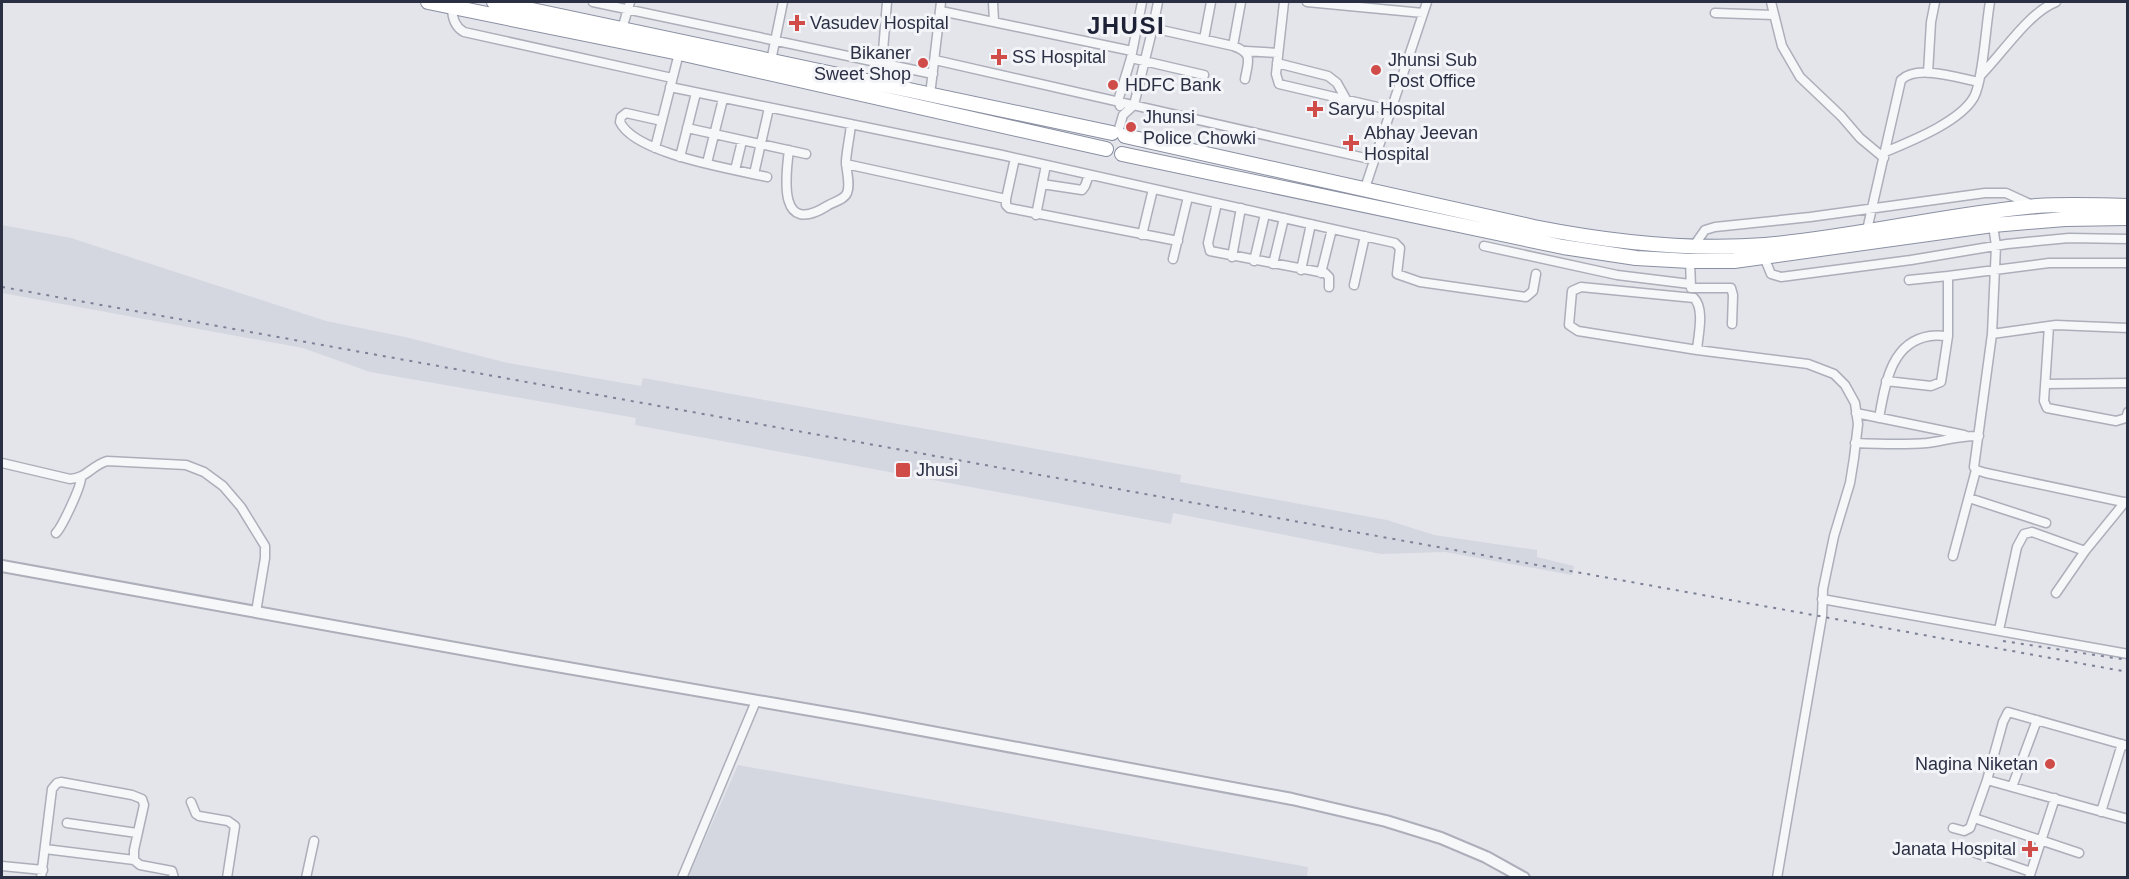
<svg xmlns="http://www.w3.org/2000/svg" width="2129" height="879" font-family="Helvetica,sans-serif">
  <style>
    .built { fill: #d5d7e0 }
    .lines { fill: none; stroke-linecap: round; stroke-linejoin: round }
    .minor-casing { stroke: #acaeb9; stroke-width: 11 }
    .tertiary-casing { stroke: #acaeb9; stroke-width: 14 }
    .trunk-casing { stroke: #8a90a2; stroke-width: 16 }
    .minor { stroke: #f6f7f9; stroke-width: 8 }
    .tertiary { stroke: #f6f7f9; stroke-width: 10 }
    .trunk { stroke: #fff; stroke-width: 14 }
    .rail { stroke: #7c8195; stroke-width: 2; stroke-dasharray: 3 6; stroke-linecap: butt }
    .poi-dot { fill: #cf4c49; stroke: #f3f4f8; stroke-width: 2 }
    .labels { text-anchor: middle; stroke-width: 6; stroke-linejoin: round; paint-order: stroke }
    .poi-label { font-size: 18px; fill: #2b2f44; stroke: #f3f4f8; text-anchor: start }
    .district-label { font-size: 24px; font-weight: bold; letter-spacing: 1.5px; fill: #1d2135; stroke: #f3f4f8 }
  </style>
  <rect width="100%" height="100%" fill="#e3e5eb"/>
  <!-- built -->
  <path class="built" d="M2 225 71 238 326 321 405 337 508 363 641 386 643 378 1181 475 1180 482 1387 520 1434 535 1537 550V557L1574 566 1572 575 1445 552 1381 554 1173 513 1171 524 635 425 636 418 370 372 303 348 2 293Z
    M738 765 1308 867 1307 877H688Z"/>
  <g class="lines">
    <defs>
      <path id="minor" d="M593 2 933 74
        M993 2 994 21
        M1284 2 1276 74 1279 84 1390 110
        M1307 2 1423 13
        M1771 2 1782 46 1800 77 1841 116 1860 138 1884 158
        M452 7C452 17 455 27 464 32L672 78
        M941 11 1132 51
        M1715 13 1774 15
        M1139 25 1233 46 1241 2
        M622 29 630 2
        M1204 39 1211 2
        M1233 46C1254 53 1248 62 1245 79
        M1246 51 1278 53
        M1131 58 1204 75
        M935 60 1374 160
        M771 61 783 2
        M882 63 887 2
        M1277 63 1328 76 1337 83 1347 101
        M1928 73 1931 22 1935 2
        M1980 76C2002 54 2029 12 2056 2
        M670 87 1002 155 1395 243 1400 248 1397 274 1420 282 1526 297 1533 291 1536 274
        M930 95 941 2
        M1120 106 1118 101 1131 58 1142 2
        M662 121 626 113 621 117 620 122C635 154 733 169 767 177
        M687 128 806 154
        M1118 132 1123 115 1134 105 1153 27 1158 2
        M655 148 679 53
        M789 150C785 180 779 236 827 206 833 202 844 200 847 193 851 184 846 171 846 161 847 148 850 136 851 124
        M1885 152C1911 141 1960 122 1974 97 1983 81 1986 23 1990 2
        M680 157 696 93
        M1015 158 1006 199V205L1009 208 1178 241
        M707 163 723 99
        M846 164 1006 199
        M735 170 742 141
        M754 174 769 108
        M1042 184 1082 190 1085 186 1089 175
        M1365 188 1427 2
        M1217 203 1208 243 1210 251 1325 273 1329 277V287
        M1036 215 1046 165
        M1993 225 1996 246 1992 334 1974 467 1976 470 1986 473 2128 503
        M1867 230 1901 80C1917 64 1958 78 1979 82
        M1142 235 1153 189
        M1484 246 1617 275 1690 284
        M1693 247 1705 230 1715 227 1810 217 1985 193H2006L2032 205
        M1232 257 1241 208
        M1764 257 1771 274 1781 277 1911 260 2007 244 2069 238 2128 239
        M1173 259 1188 197
        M1254 261 1265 214
        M1690 261 1691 288
        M1273 264 1284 218
        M1301 270 1311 224
        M1321 273 1332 229
        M1909 280 1948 276
        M1354 285 1365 236
        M1691 288H1731L1733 295 1732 324
        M2049 326 2044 401 2047 408 2116 421 2126 418 2128 412
        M1992 334 2056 325 2128 328
        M1697 350C1698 336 1705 309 1694 298L1581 287 1572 291 1569 325 1578 331 1697 350 1808 364 1834 374 1845 385 1855 403 1858 424 1854 458 1850 483 1834 536 1823 589 1822 616 1777 878
        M1886 381 1931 386 1941 382 1948 336V276L2049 263H2128
        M2046 384 2128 383
        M1856 413 1964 435
        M1879 418C1885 386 1890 342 1930 336 1936 335 1942 336 1948 336
        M1855 443C1879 444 1903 445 1927 443 1945 441 1961 435 1979 436
        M2 463 70 479C87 478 91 466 107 461L186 465 204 472 223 486 241 507 265 546V558L256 612
        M1969 498 2046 523
        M56 533C62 527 82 485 81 477
        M1953 556 1976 470
        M2056 593 2085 551 2125 502
        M1822 599 2128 654
        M1999 630 2017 547 2024 534 2032 532 2085 551
        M1987 780 2128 819
        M2012 787 2037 720
        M191 802 196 814 199 816 228 821 235 826 227 878
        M2101 812 2122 744
        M1974 818 2079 853
        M67 823 137 833
        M1953 828 1964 831 1970 828 1987 780 2003 722 2008 712 2128 746
        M45 849 134 860
        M1967 850 2031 872
        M2 866 43 870
        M41 878 52 789 57 783 61 782 132 795 142 799 144 805 134 850V860L140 865 172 871 174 878
        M306 878 314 841
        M682 878 756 701
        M2029 878 2055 798"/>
      <path id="tertiary" d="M2 566 516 659 862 719 1292 799 1386 821 1441 838 1486 857 1524 878"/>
      <path id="trunk" d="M428 2 679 53 1106 149
        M494 2 1112 133
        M1125 136 1534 227C1610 242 1688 251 1765 245 1856 237 1946 214 2036 206 2067 204 2097 205 2128 206
        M1122 154 1563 247 1636 258 1690 261H1734L1993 225 2065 219 2128 218"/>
    </defs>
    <!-- minor casing -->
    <use href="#minor" class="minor-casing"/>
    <!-- tertiary casing -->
    <use href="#tertiary" class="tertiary-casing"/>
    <!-- trunk casing -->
    <use href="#trunk" class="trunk-casing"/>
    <!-- minor -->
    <use href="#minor" class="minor"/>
    <!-- tertiary -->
    <use href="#tertiary" class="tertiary"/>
    <!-- trunk -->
    <use href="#trunk" class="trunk"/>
    <!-- rail -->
    <path class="rail" d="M2 287 2128 672
      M2003 641 2128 660"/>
  </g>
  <!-- markers -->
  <g class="poi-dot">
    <path d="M794 14h6v6h6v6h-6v6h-6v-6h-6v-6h6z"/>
    <path d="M996 48h6v6h6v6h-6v6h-6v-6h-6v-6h6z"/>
    <circle cx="923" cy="63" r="6"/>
    <circle cx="1376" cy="70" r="6"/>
    <circle cx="1113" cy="85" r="6"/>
    <path d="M1312 100h6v6h6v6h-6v6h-6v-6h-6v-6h6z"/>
    <circle cx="1131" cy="127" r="6"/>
    <path d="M1348 134h6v6h6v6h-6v6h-6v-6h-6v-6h6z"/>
    <rect x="895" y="462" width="16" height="16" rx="3"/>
    <circle cx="2050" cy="764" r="6"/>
    <path d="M2027 840h6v6h6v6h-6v6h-6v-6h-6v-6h6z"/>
  </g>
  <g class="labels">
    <!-- poi labels -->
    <g class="poi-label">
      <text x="810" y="29">Vasudev Hospital</text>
      <text x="911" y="59" text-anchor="end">Bikaner<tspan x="911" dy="21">Sweet Shop</tspan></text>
      <text x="1012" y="63">SS Hospital</text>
      <text x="1388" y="66">Jhunsi Sub<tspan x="1388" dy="21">Post Office</tspan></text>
      <text x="1125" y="91">HDFC Bank</text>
      <text x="1328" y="115">Saryu Hospital</text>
      <text x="1143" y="123">Jhunsi<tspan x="1143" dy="21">Police Chowki</tspan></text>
      <text x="1364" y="139">Abhay Jeevan<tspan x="1364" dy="21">Hospital</tspan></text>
      <text x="916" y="476">Jhusi</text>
      <text x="2038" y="770" text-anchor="end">Nagina Niketan</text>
      <text x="2016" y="855" text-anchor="end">Janata Hospital</text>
    </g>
    <!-- district labels -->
    <g class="district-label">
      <text x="1126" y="34">JHUSI</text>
    </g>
  </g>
  <!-- border -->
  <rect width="2129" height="879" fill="none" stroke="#2b2f44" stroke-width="6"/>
</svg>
